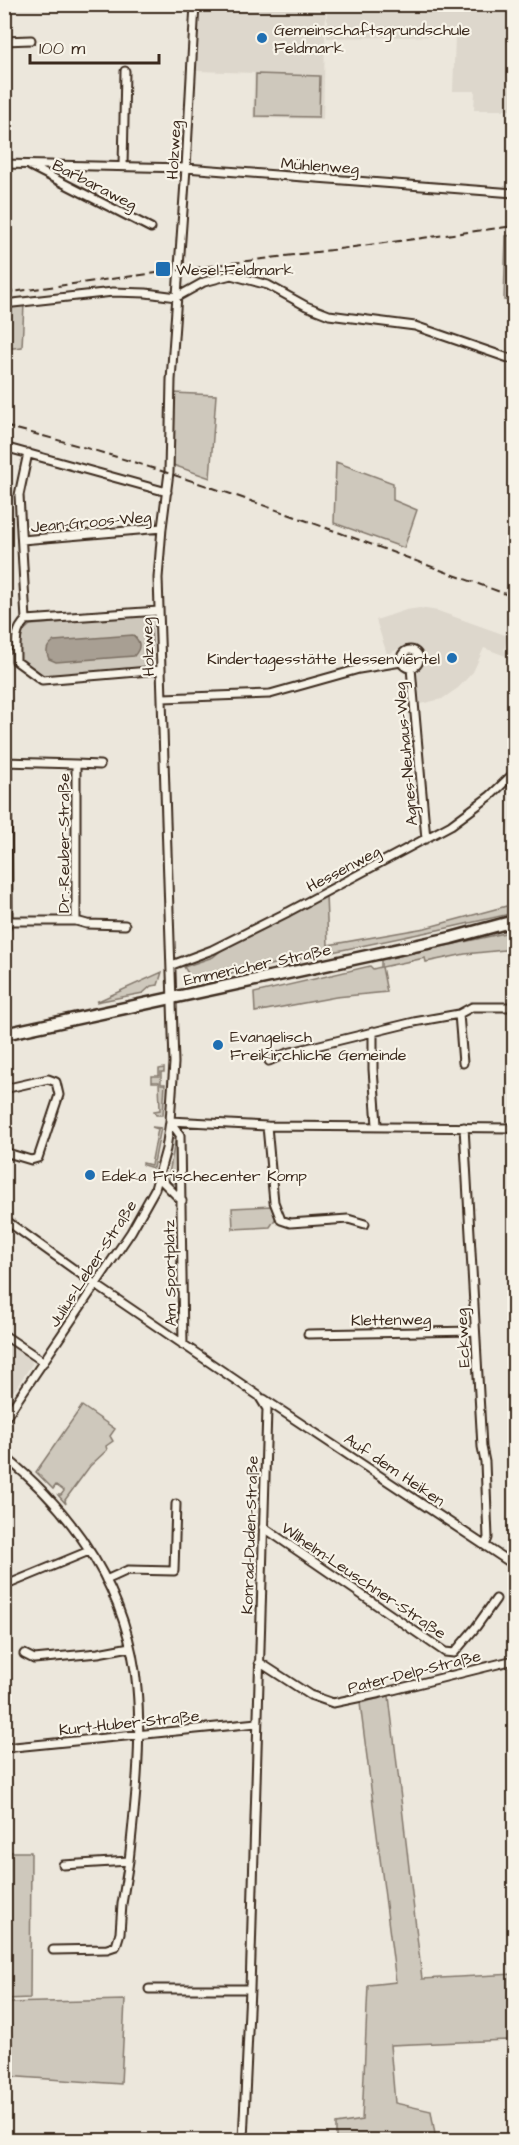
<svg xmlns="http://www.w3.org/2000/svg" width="519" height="2145" font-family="'Architects Daughter',sans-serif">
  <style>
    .built { fill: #ddd7cc }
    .green { fill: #cec8bc; stroke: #84796d; stroke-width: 1.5 }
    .water { fill: #a89f93; stroke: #7c7064; stroke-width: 1.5 }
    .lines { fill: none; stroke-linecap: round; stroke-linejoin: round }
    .minor-casing { stroke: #3b2a1e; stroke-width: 11 }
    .secondary-casing { stroke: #3b2a1e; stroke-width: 15 }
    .minor { stroke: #f7f3e8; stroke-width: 7 }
    .secondary { stroke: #f7f3e8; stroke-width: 10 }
    .rail { stroke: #3b2a1e; stroke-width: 2; stroke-dasharray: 9 4.5; stroke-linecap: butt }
    .poi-dot { fill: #1f6fb2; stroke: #f7f3e8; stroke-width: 2 }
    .labels { text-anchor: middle; stroke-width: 4.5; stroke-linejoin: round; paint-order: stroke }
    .poi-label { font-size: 16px; fill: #3b2a1e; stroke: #f7f3e8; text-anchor: start }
    .street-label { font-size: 16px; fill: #3b2a1e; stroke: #f7f3e8 }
  </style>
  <rect width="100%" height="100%" fill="#ece7dc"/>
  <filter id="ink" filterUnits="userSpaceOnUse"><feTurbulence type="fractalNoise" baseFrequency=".0167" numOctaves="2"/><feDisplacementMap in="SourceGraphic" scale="12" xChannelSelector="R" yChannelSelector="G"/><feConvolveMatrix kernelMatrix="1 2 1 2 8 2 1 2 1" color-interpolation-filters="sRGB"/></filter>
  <g filter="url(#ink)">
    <!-- built -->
    <path class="built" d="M200 5H326L323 119 253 118 254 73 197 71Z
      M327 5H514V110H474L475 91H453L455 36 327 38Z
      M420 608 438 611 508 636 504 650 514 655V659L484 648 473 672 458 688 442 699 420 704 417 671 424 660 422 651 415 646 409 645 387 654 376 620 406 610Z
      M5 1340 31 1359 32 1364 5 1404Z"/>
    <!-- green -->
    <path class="green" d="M256 74 320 76 319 117 255 116Z
      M514 235V301L504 300 506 236Z
      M24 304 22 347 5 349V307Z
      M174 393 216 395 210 478 173 465Z
      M336 462 393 483V500L417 510 404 548 334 523Z
      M145 615 151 621 153 662 149 667 41 677 19 659 20 634 30 625Z
      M326 895 328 945 425 928 514 904V913L452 927 198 980 191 978 184 967 213 957 224 948Z
      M514 931V949L465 954 426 962 425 958 382 967 387 992 336 997 255 1012 254 993 370 966 373 969 381 967V960Z
      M162 972 158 985 151 986 143 993 96 1002Z
      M164 1068V1072H161V1084H165L163 1115H156L154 1111 160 1110 159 1082H152V1076H159V1069Z
      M152 1127 161 1128 153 1168 143 1165V1163L151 1165 158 1129Z
      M178 1134 179 1181 172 1185 168 1179 176 1136Z
      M271 1206 276 1218 270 1227 233 1229 232 1208Z
      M82 1406 115 1429 110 1436 113 1441 106 1446 107 1450 90 1466 65 1500 66 1504 58 1495H61L64 1491 56 1485 53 1489 36 1472Z
      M389 1696 422 1979 514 1974V2044L507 2040 390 2045 395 2103 431 2111 436 2140H336V2124L362 2120 368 1985 396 1982 360 1703Z
      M5 1852H31L30 1998 5 1999Z
      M125 2000 121 2084 5 2076V2003Z"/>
    <!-- water -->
    <path class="water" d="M133 635C141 642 141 648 134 656L56 662 49 659C45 650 47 646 54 641Z"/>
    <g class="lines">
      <defs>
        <path id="minor" d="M4 41 31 40
          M4 164 186 168 514 193
          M30 166 151 228
          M123 166 125 71
          M4 304 113 292 146 293 177 297 204 282 231 275 268 285 306 306 329 315 415 326 514 360
          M4 447 167 492
          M22 540 162 528
          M26 620C14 631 16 645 16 661L42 680 161 670
          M26 620 19 495 28 453
          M26 620 159 611
          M401 659a9 9 0 1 1 18 0a9 9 0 1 1-18 0Z
          M411 668 426 839
          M163 698 270 694 359 669 401 662
          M4 762 76 764V921
          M76 764 100 765
          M8 921H76L87 924 125 925
          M6 928 8 921 7 763
          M172 965 212 950 288 912 451 825 490 796 514 773
          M459 1014 463 1063
          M373 1031V1069L377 1125
          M269 1061 287 1053 414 1022 459 1014 472 1007H514
          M4 1089 48 1079 56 1082 59 1095 38 1158 31 1160 4 1152
          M170 1121 267 1126 514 1128
          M170 1121 180 1135 183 1345
          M267 1126 274 1202 281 1220 290 1223 348 1219 365 1224
          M464 1127 482 1447 485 1462 488 1538 485 1545
          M158 1177 182 1201
          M4 1219 96 1285 259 1396 267 1409 250 1989 243 2140
          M308 1334 475 1331
          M4 1335 44 1362
          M264 1399 514 1565
          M4 1420 131 1232 155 1189 166 1149 170 1121 174 1063 158 578 162 528 169 472 171 380 186 168 195 4
          M4 1456C76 1514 129 1594 137 1688 142 1743 135 1806 129 1861
          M263 1527 445 1652 454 1653 476 1627 496 1599
          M106 1580 128 1570 174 1571 176 1504
          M4 1586 89 1551
          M24 1654 34 1659 98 1653 130 1647
          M259 1662 310 1695 333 1703 381 1693 514 1660
          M4 1748 257 1723
          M53 1950 107 1949 116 1946 120 1933 122 1904 129 1861 63 1865
          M149 1989H250"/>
        <path id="secondary" d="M4 1034 451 938 514 921"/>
      </defs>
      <!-- minor casing -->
      <use href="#minor" class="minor-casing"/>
      <!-- secondary casing -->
      <use href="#secondary" class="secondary-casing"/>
      <!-- minor -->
      <use href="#minor" class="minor"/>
      <!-- secondary -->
      <use href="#secondary" class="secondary"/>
      <!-- rail -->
      <path class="rail" d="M4 293 514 226
        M4 426C179 469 346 536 514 597"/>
    </g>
  </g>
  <!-- markers -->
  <g class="poi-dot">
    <circle cx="262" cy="38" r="6"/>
    <rect x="155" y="261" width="16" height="16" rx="3"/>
    <circle cx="452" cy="658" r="6"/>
    <circle cx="218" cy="1045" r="6"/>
    <circle cx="90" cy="1175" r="6"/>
  </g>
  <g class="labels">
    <!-- poi labels -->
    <g class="poi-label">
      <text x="274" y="35">Gemeinschaftsgrundschule<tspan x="274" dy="18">Feldmark</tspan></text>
      <text x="176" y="275">Wesel-Feldmark</text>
      <text x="440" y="664" text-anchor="end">Kindertagesstätte Hessenviertel</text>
      <text x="230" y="1042">Evangelisch<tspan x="230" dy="18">Freikirchliche Gemeinde</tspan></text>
      <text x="102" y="1181">Edeka Frischecenter Komp</text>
    </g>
    <!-- street labels -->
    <g class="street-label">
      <text transform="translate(173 150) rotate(-87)" y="6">Holzweg</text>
      <text transform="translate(320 165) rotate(4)" y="6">Mühlenweg</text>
      <text transform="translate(95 184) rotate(27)" y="6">Barbaraweg</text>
      <text transform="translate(91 521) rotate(-5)" y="6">Jean-Groos-Weg</text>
      <text transform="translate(147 647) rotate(-92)" y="6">Holzweg</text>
      <text transform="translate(405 754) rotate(-95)" y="6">Agnes-Neuhaus-Weg</text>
      <text transform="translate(63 843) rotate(-90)" y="6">Dr.-Reuber-Straße</text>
      <text transform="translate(343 868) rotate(-28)" y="6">Hessenweg</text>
      <text transform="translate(257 964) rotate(-12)" y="6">Emmericher Straße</text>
      <text transform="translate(92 1263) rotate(-57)" y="6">Julius-Leber-Straße</text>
      <text transform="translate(169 1273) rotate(-91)" y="6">Am Sportplatz</text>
      <text transform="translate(391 1319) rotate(-1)" y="6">Klettenweg</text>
      <text transform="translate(462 1338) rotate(-93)" y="6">Eckweg</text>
      <text transform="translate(395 1469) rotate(34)" y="6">Auf dem Heiken</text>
      <text transform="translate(249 1535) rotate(-88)" y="6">Konrad-Duden-Straße</text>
      <text transform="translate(364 1580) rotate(34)" y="6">Wilhelm-Leuschner-Straße</text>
      <text transform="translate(414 1671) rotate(-14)" y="6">Pater-Delp-Straße</text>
      <text transform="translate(129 1722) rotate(-6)" y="6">Kurt-Huber-Straße</text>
    </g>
  </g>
  <!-- margin -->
  <rect width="519" height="2145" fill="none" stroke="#f7f3e8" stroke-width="24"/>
  <rect x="12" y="12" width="495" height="2121" fill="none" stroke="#3b2a1e" stroke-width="2" filter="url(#ink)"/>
  <!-- scale -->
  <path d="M30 54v9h129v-9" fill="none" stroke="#3b2a1e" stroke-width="3"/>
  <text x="39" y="54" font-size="18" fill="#3b2a1e" stroke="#f7f3e8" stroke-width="4.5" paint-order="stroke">100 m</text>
</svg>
